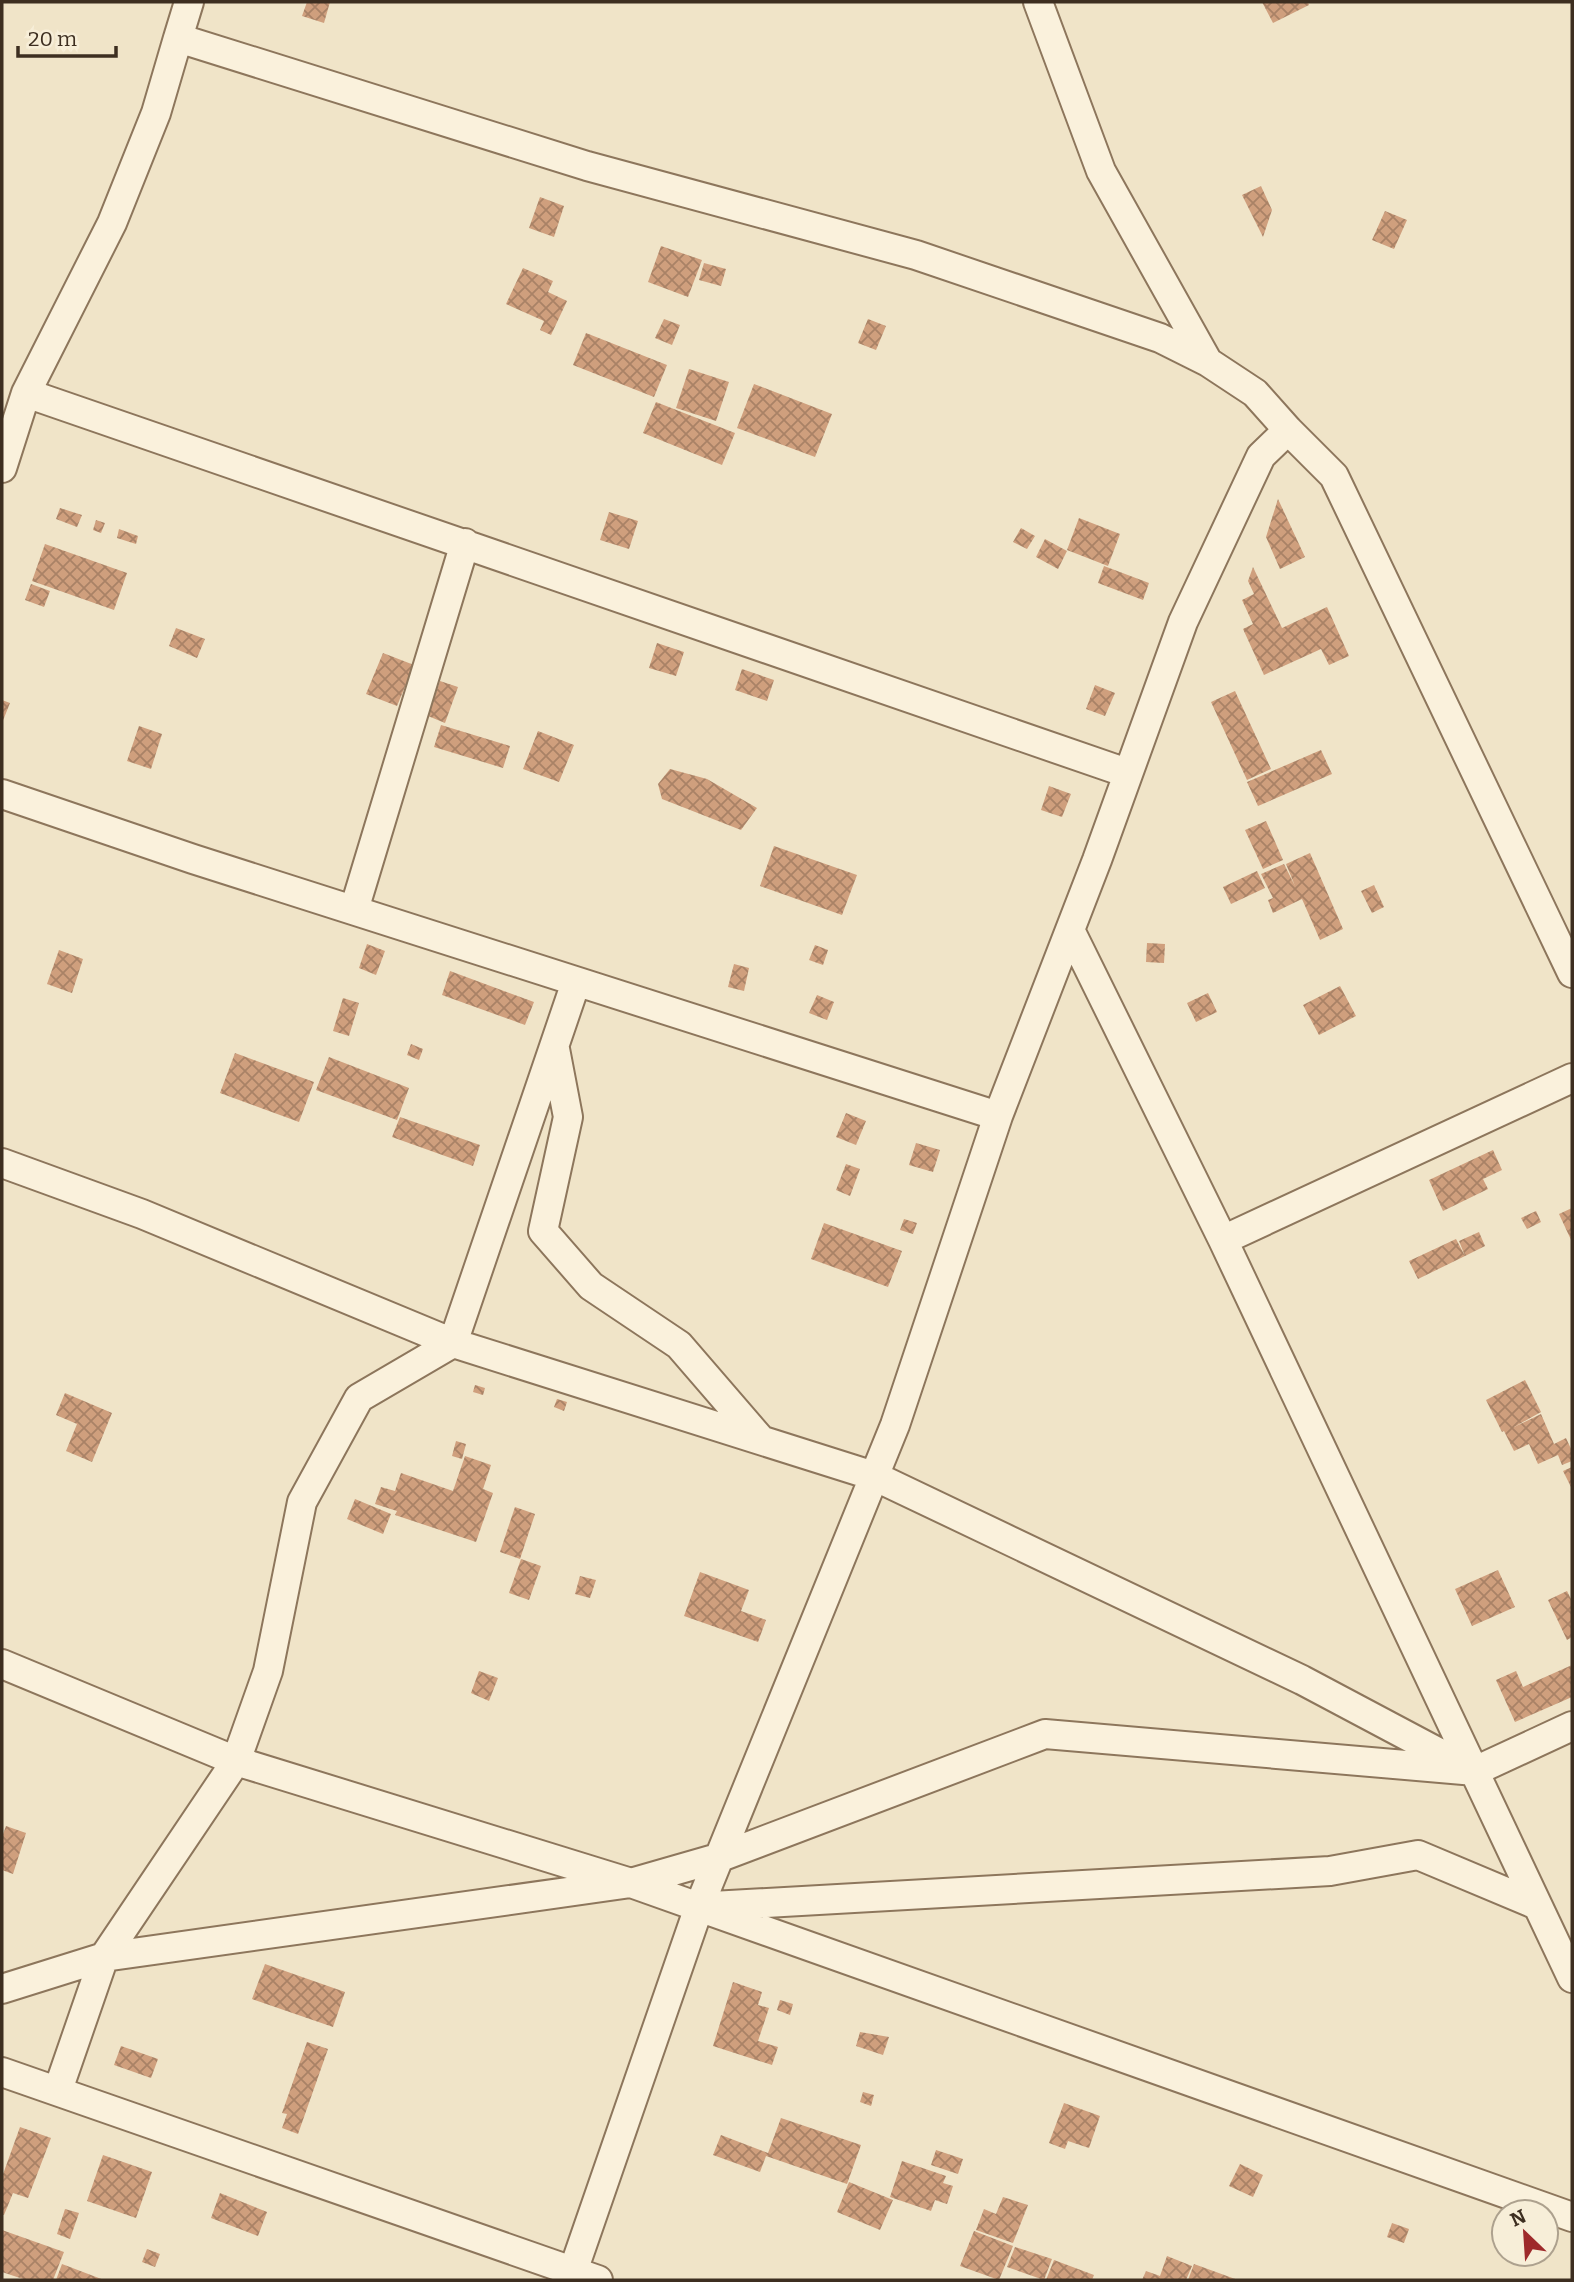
<svg xmlns="http://www.w3.org/2000/svg" width="1574" height="2282" font-family="Bitter,serif">
  <style>
    .building { fill: url(#building-cross-hatch) }
    .lines { fill: none; stroke-linecap: round; stroke-linejoin: round }
    .minor-casing { stroke: #8d765c; stroke-width: 32 }
    .minor { stroke: #faf1dc; stroke-width: 28 }
  </style>
  <defs>
    <pattern id="building-cross-hatch" width="8" height="8" patternUnits="userSpaceOnUse" patternTransform="scale(1.75)"><rect width="8" height="8" fill="#cf9f7d"/><path d="M0 0l8 8M0 8l8-8" fill="none" stroke="#a98266"/></pattern>
  </defs>
  <rect width="100%" height="100%" fill="#f0e4c8"/>
  <!-- building -->
  <path class="building" d="M307 2H330L324 23 302 16Z
    M1262 2H1308L1309 5 1273 23Z
    M1261 186 1272 210 1263 237 1242 195Z
    M540 197 564 206 554 237 529 228Z
    M1385 211 1407 220 1394 249 1372 240Z
    M661 246 702 260 688 297 648 282Z
    M704 263 726 269 721 286 699 280Z
    M523 268 553 281 548 292 567 301 551 335 540 330 544 321 506 304Z
    M664 319 680 325 672 345 655 338Z
    M868 319 886 326 876 350 858 343Z
    M586 333 667 365 654 397 573 365Z
    M689 369 729 382 716 421 676 408Z
    M754 384 832 414 815 457 737 428Z
    M656 402 735 433 722 465 643 433Z
    M1278 499 1305 557 1280 569 1266 537Z
    M60 508 82 515 77 527 56 519Z
    M609 512 638 521 629 549 600 540Z
    M1079 518 1120 534 1108 566 1067 550Z
    M96 520 105 523 101 533 93 530Z
    M1021 528 1035 536 1027 549 1013 542Z
    M119 529 138 536 136 544 117 538Z
    M1045 539 1067 551 1058 569 1036 557Z
    M45 544 127 573 114 610 32 581Z
    M1104 566 1149 583 1143 600 1098 583Z
    M1253 567 1282 628 1327 607 1349 656 1329 665 1321 649 1264 675 1243 629 1253 624 1242 600 1254 594 1248 581Z
    M31 584 50 591 44 607 25 600Z
    M176 628 205 639 197 658 169 646Z
    M657 643 684 652 676 676 649 668Z
    M383 653 414 665 397 706 366 694Z
    M742 669 774 680 767 701 735 690Z
    M440 681 458 687 445 723 428 716Z
    M1095 685 1115 693 1105 716 1086 709Z
    M1235 691 1271 769 1247 780 1211 702Z
    M2 700 10 703 2 723Z
    M441 725 510 746 503 768 434 747Z
    M139 726 162 734 151 769 127 761Z
    M538 731 574 745 559 782 523 769Z
    M1321 750 1332 774 1258 806 1247 782Z
    M670 769 707 779 757 808 741 830 662 799 658 784Z
    M1049 786 1071 794 1062 817 1041 810Z
    M1266 821 1283 860 1263 869 1245 830Z
    M774 846 857 875 842 915 760 886Z
    M1310 853 1343 929 1320 940 1302 899 1273 913 1268 900 1273 898 1261 874 1284 864 1295 886 1286 864Z
    M1257 871 1265 888 1231 904 1223 887Z
    M1374 885 1384 907 1372 913 1361 891Z
    M1147 943 1165 944 1164 963 1146 962Z
    M367 944 385 951 376 975 359 968Z
    M815 945 828 950 823 965 809 960Z
    M59 950 83 959 72 993 47 984Z
    M734 964 749 968 744 991 728 987Z
    M450 971 534 1002 525 1025 442 995Z
    M1340 986 1356 1016 1319 1035 1303 1005Z
    M1208 993 1217 1012 1196 1022 1187 1003Z
    M817 995 834 1002 827 1020 809 1013Z
    M343 998 359 1003 349 1036 333 1031Z
    M411 1044 423 1049 419 1060 407 1055Z
    M235 1053 314 1082 299 1122 220 1093Z
    M329 1057 409 1088 397 1120 316 1090Z
    M846 1113 866 1121 856 1145 836 1137Z
    M400 1117 480 1145 473 1166 392 1137Z
    M916 1143 940 1150 933 1172 909 1165Z
    M1493 1150 1502 1170 1483 1179 1488 1189 1443 1211 1429 1180Z
    M846 1164 860 1169 850 1196 836 1190Z
    M1572 1208V1242L1559 1214Z
    M1536 1211 1541 1222 1527 1229 1521 1218Z
    M904 1219 917 1223 913 1234 900 1230Z
    M824 1223 902 1251 888 1287 811 1259Z
    M1479 1232 1485 1246 1465 1256 1459 1241Z
    M1456 1239 1465 1256 1418 1279 1409 1261Z
    M1525 1380 1541 1412 1514 1427 1541 1414 1554 1444 1566 1438 1572 1451V1461L1562 1465 1558 1455 1538 1464 1529 1444 1514 1451 1504 1431 1502 1432 1486 1400Z
    M475 1385 485 1388 483 1395 473 1392Z
    M65 1393 112 1413 92 1462 66 1451 77 1424 56 1415Z
    M557 1399 567 1402 564 1411 554 1407Z
    M456 1441 466 1444 462 1459 452 1456Z
    M465 1456 491 1465 483 1489 493 1493 476 1542 395 1515 397 1511 375 1504 381 1487 395 1491 401 1473 453 1491Z
    M1572 1467V1489L1563 1471Z
    M355 1499 391 1514 383 1534 347 1519Z
    M515 1507 535 1514 520 1559 500 1552Z
    M521 1559 541 1566 529 1600 509 1593Z
    M1498 1570 1515 1607 1472 1626 1455 1589Z
    M700 1572 749 1590 741 1611 766 1620 758 1642 684 1616Z
    M580 1576 596 1580 590 1598 575 1594Z
    M1567 1591 1572 1601V1637L1567 1640 1548 1600Z
    M1572 1665V1697L1515 1722 1496 1680 1516 1671 1523 1687Z
    M479 1671 498 1678 489 1701 471 1693Z
    M6 1826 26 1833 13 1874 2 1870V1837Z
    M265 1964 345 1992 333 2027 252 1999Z
    M733 1982 762 1992 758 2005 769 2008 758 2041 778 2047 772 2065 713 2046Z
    M780 2000 793 2004 790 2015 777 2010Z
    M860 2032 889 2037 883 2055 856 2046Z
    M307 2042 328 2049 298 2134 282 2128 287 2114 282 2113Z
    M121 2046 158 2059 151 2078 114 2065Z
    M863 2092 874 2095 871 2106 860 2102Z
    M1064 2103 1100 2116 1089 2148 1068 2141 1065 2149 1049 2143Z
    M781 2118 861 2145 847 2184 766 2156 760 2172 713 2155 721 2135 768 2153Z
    M20 2127 51 2138 28 2198 13 2193 4 2215 2 2214V2177Z
    M936 2150 963 2159 958 2174 931 2165Z
    M103 2155 152 2172 136 2218 87 2201Z
    M902 2161 946 2176 943 2183 953 2186 947 2204 935 2200 931 2211 890 2197Z
    M1240 2164 1263 2175 1253 2197 1229 2186Z
    M849 2182 893 2200 880 2230 837 2212Z
    M220 2193 267 2212 258 2236 211 2218Z
    M1003 2197 1028 2205 1013 2243 976 2230 984 2209 996 2214Z
    M65 2209 79 2213 70 2239 57 2234Z
    M1392 2223 1409 2229 1404 2243 1387 2237Z
    M2 2230 64 2252 53 2280H26L2 2272Z
    M974 2231 1013 2246 999 2280 960 2266Z
    M1015 2247 1052 2259 1044 2280 1007 2267Z
    M147 2249 160 2254 155 2267 142 2262Z
    M1167 2256 1192 2266 1186 2280H1142L1146 2271 1160 2276Z
    M1054 2260 1094 2275 1092 2280H1046Z
    M62 2264 104 2280H56Z
    M1194 2264 1238 2280H1188Z"/>
  <g class="lines">
    <defs>
      <path id="minor" d="M1038 2 1101 171 1208 362
        M178 38 189 2
        M26 393 1127 773
        M2 468 26 393 112 223 156 113 178 38 587 166 916 255 1160 338 1208 362 1255 393 1288 430
        M2 794 193 859 998 1116
        M354 910 465 543
        M1070 930 1223 1240 1572 1978
        M555 1049 568 1117 543 1231 591 1286 679 1345 761 1440
        M2 1163 142 1214 453 1343 874 1476 1302 1680 1462 1765
        M1223 1240 1572 1078
        M2 1664 236 1761 631 1883 1572 2217
        M712 1906 1330 1871 1418 1855 1537 1905
        M2 1989 104 1957 631 1883 718 1858 1045 1734 1475 1771 1572 1726
        M2 2072 598 2280
        M58 2090 104 1957 236 1761 268 1671 302 1502 359 1398 453 1343 576 982
        M570 2280 699 1907 895 1425 998 1116 1097 860 1183 622 1261 456 1288 430 1334 476 1572 973"/>
    </defs>
    <!-- minor casing -->
    <use href="#minor" class="minor-casing"/>
    <!-- minor -->
    <use href="#minor" class="minor"/>
  </g>
  <!-- border -->
  <rect width="1574" height="2282" fill="none" stroke="#3d2e20" stroke-width="7"/>
  <!-- north arrow -->
  <g transform="translate(1525 2233) rotate(335)"><circle r="33" fill="#f7eed8" stroke="#ada18e" stroke-width="2"/>
  <path d="M0-5L12 26L0 18L-12 26Z" fill="#9e2a2b"/>
  <text y="-10" font-size="19" font-weight="bold" text-anchor="middle" fill="#3d2e20">N</text>
  </g>
  <!-- scale -->
  <path d="M18 46v10h98v-10" fill="none" stroke="#3d2e20" stroke-width="3.5"/>
  <text x="28" y="46" font-size="21" fill="#3d2e20" stroke="#f7eed8" stroke-width="5" paint-order="stroke">20 m</text>
</svg>
